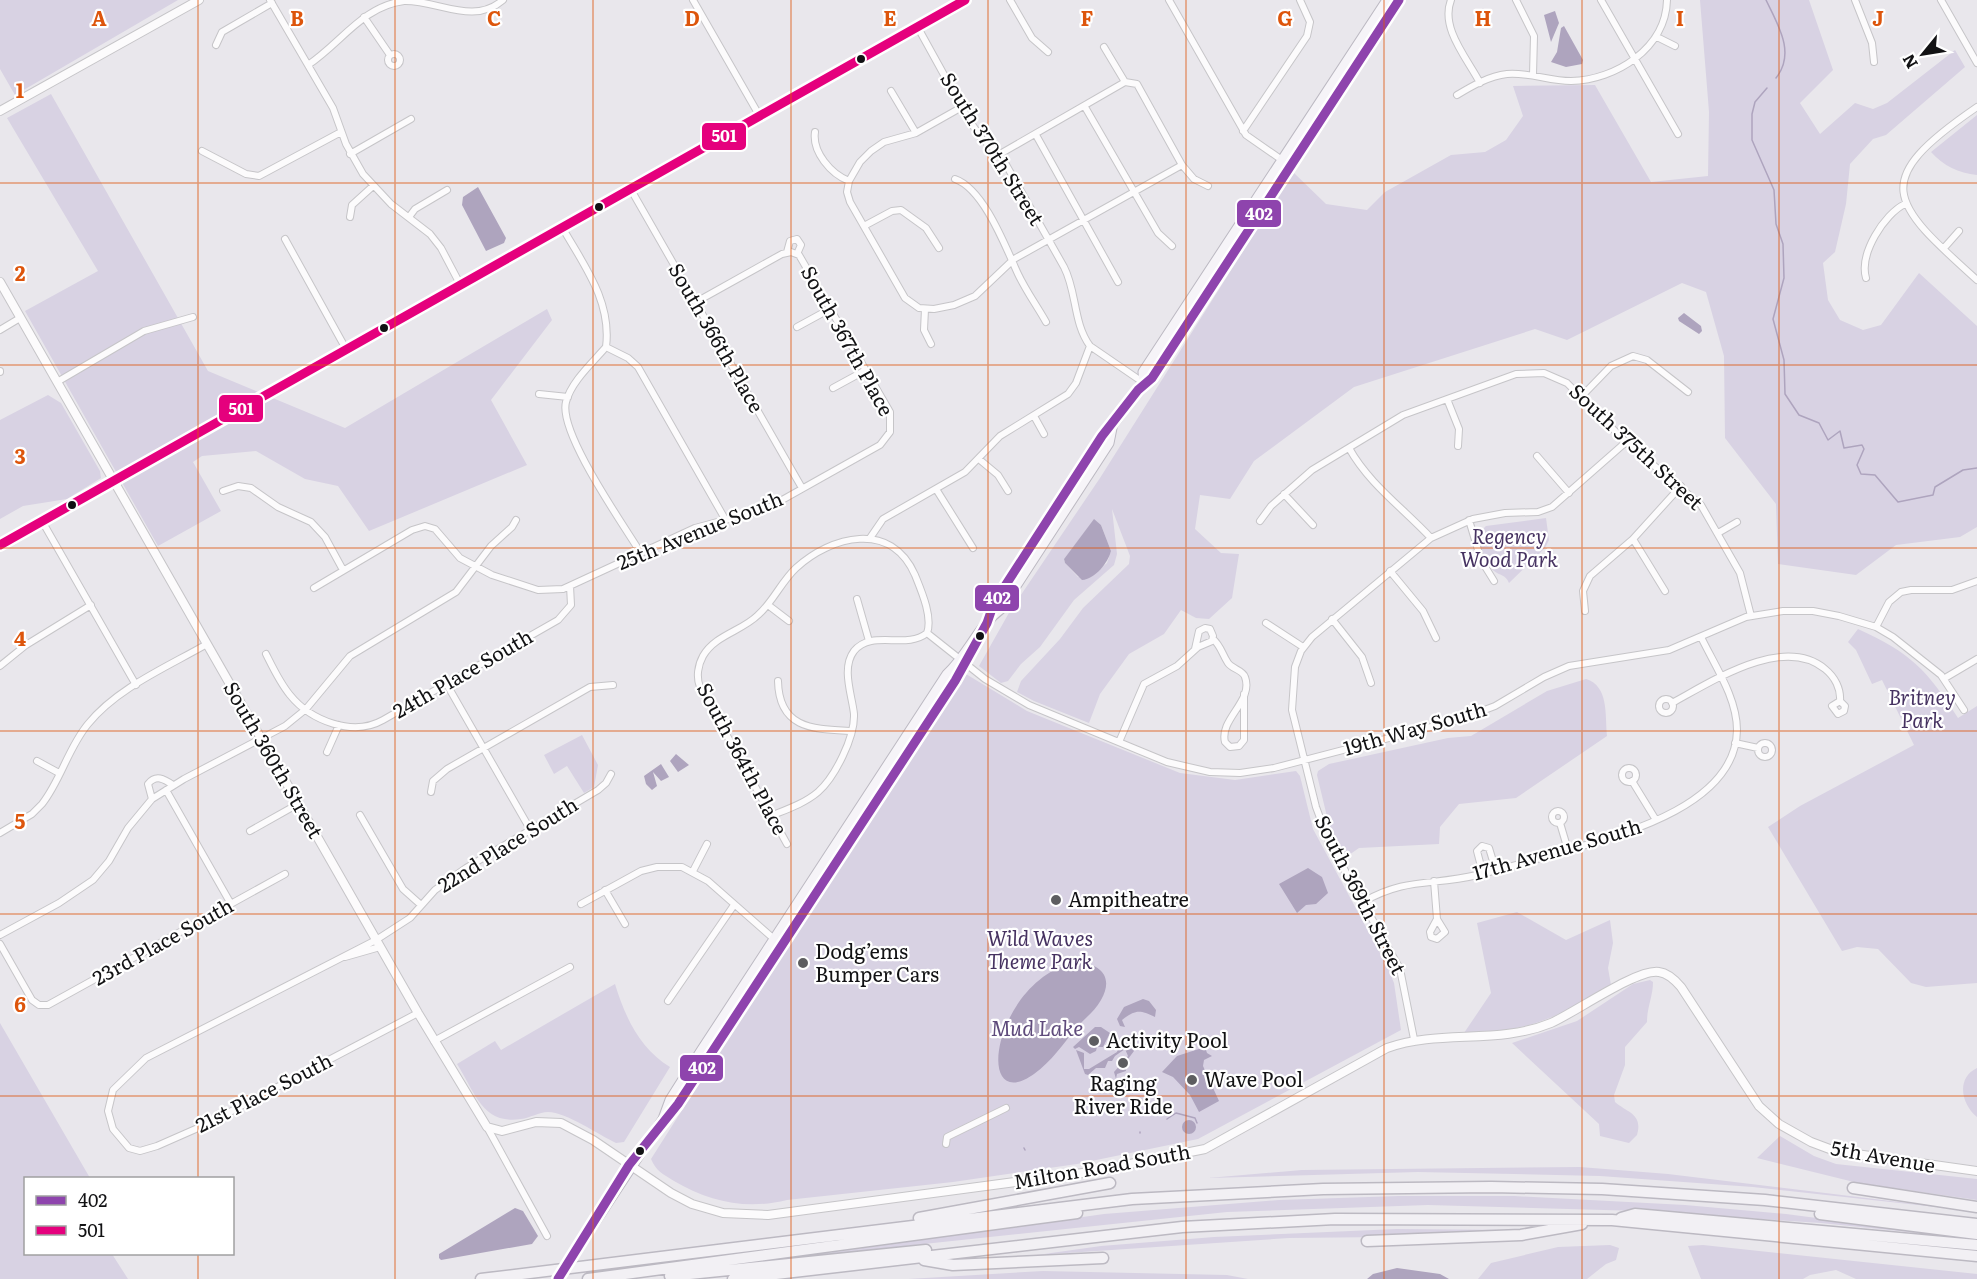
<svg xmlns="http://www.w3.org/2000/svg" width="1977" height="1279" font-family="Literata,serif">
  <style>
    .green { fill: #d8d2e3; fill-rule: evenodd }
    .water { fill: #aea4be }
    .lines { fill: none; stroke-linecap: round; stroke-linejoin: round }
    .stream { stroke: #aea4be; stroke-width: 1.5 }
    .minor-casing { stroke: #c6c5c8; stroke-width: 8 }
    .tertiary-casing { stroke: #c6c5c8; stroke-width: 10 }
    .primary-casing { stroke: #bcb9c2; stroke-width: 11 }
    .motorway-casing { stroke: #bcb9c2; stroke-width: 13 }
    .minor { stroke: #fcfbfc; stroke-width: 6 }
    .tertiary { stroke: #fcfbfc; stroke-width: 8 }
    .primary { stroke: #f6f4f8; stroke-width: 9 }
    .motorway { stroke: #f2f0f4; stroke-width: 10 }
    .primary-bridge-casing { stroke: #bcb9c2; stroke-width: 11; stroke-linecap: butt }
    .primary-bridge { stroke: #f6f4f8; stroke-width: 9 }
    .bus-1-casing { stroke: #fff; stroke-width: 14 }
    .bus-2-casing { stroke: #fff; stroke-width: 14 }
    .bus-1 { stroke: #8e44ad; stroke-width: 9 }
    .bus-2 { stroke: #e5007d; stroke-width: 9 }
    .grid { fill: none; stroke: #dd550c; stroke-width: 1.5; stroke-opacity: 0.55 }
    .bus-dot { fill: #121214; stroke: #fff; stroke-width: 2 }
    .poi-dot { fill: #5d5d60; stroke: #fff; stroke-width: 2 }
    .labels { text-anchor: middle; stroke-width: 4.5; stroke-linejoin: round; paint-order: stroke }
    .street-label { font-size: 20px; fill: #121214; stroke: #fff }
    .park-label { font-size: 20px; font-style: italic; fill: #463261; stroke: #fff }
    .poi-label { font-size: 20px; fill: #121214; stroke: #fff; text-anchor: start }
    .water-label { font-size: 21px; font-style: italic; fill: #5f4b7c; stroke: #fff }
    .grid-label { font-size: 20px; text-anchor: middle; font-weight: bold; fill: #dd550c; stroke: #fff; stroke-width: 4.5; stroke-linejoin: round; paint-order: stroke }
    .line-badge { stroke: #fff; stroke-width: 2 }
    .badge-label { font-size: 16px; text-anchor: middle; font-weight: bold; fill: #fff }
  </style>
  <rect width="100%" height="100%" fill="#e9e7ec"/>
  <!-- green -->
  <path class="green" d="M0 0H178L15 95 0 69Z
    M1700 0H1809L1833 70 1800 103 1820 134 1855 103 1873 109 1887 103 1955 50 1965 67 1886 135 1873 139 1850 164 1846 204 1835 252 1823 263 1828 300 1840 320 1863 330 1881 325 1919 273 1977 326V527L1960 537 1896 545 1856 575 1778 564 1776 504 1725 438 1724 356 1706 292 1682 283 1567 340 1535 329 1354 387 1254 461 1230 499 1200 495 1195 529 1221 553 1239 554 1232 598 1209 619 1196 618 1181 610 1164 634 1129 654 1100 694 1089 723 1034 701 1017 692 1021 681 1060 639 1083 608 1129 564 1130 556 1112 509 1117 554 1114 565 1074 600 1040 647 1021 664 1008 681 1001 683 979 666 1010 611 1100 478 1293 172 1326 204 1367 210 1385 192 1451 155 1485 152 1506 140 1523 116 1513 86 1595 85 1651 182 1708 176 1709 112ZM1094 520 1101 525 1111 551 1107 563 1091 577H1078L1065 563 1064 559Z
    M51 94 208 371 345 428 547 309 552 320 491 400 527 465 369 531 338 486 305 479 256 451 202 456 193 462 221 511 158 546 25 311 98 271 7 118Z
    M1977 115V175C1958 173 1944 166 1931 152Z
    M48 395 61 403 100 471 101 478 67 499 23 506 0 519V420Z
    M1546 518 1549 540 1545 548 1509 583C1505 574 1500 576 1494 571 1482 562 1475 535 1486 526Z
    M1858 629C1911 653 1927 670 1958 718L1977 706V983L1926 987 1911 983 1878 949 1857 947 1842 951 1768 827 1800 806 1914 745 1882 680 1872 684 1856 650 1848 642Z
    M961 671 1027 711 1180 773 1235 780 1296 771 1300 776 1313 829 1387 966 1394 983 1401 1030 1198 1139 1077 1164 953 1182 787 1200C746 1210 710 1202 674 1181 663 1174 656 1171 651 1159Z
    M1586 679C1609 686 1605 715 1607 736L1516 798 1459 804 1440 827 1439 844 1359 848 1346 857 1329 825 1317 775 1318 771 1329 764 1448 738 1471 736 1547 691Z
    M582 735 598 765 594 787 584 793 567 766 554 774 544 755Z
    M1517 912 1566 940 1610 920 1613 943 1608 968 1611 985C1557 1018 1529 1032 1464 1033L1491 993 1477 923Z
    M1650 980 1653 982C1653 996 1647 1007 1647 1022L1625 1047V1065L1614 1095 1615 1102C1628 1113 1643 1114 1637 1135L1629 1143 1600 1136 1599 1124 1512 1043 1577 1021 1633 984Z
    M615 984C625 1017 640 1049 670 1067L624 1142 616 1143C599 1135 566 1112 548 1112 539 1112 530 1118 521 1119 482 1125 475 1092 457 1064L495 1041 501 1050Z
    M0 1023 90 1178H26V1254H112L128 1279H0Z
    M1977 1068V1117C1961 1104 1956 1078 1977 1068Z
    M1780 1136 1814 1156 1836 1164 1977 1179V1200L1858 1183 1757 1158Z
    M1580 1167 1668 1174 1973 1211 1753 1187 1600 1176 1418 1172 1208 1178 1302 1170Z
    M1399 1196H1514L1685 1205 1786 1214 1977 1239 1821 1223 1640 1211 1428 1205 1227 1212 792 1258 1104 1214 1279 1200Z
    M1397 1229 1516 1230 1531 1232 1483 1236 1289 1238 1037 1255 1101 1246 1214 1237Z
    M1610 1245 1619 1248 1616 1260 1606 1264 1587 1279H1478L1491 1263 1558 1247Z
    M1703 1245 1977 1274V1279H1856L1836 1270 1810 1275 1803 1279H1701L1688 1246Z
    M1043 1271 1227 1275 1248 1279H908Z"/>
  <!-- water -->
  <path class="water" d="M1555 11 1559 23 1551 42 1544 15Z
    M1564 26 1583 60 1582 64 1566 67 1551 62 1557 52 1561 28Z
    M478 187 506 238 504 243 486 251 462 205 463 197Z
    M1684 313 1701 326 1702 331 1699 334 1679 321 1678 318Z
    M1094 519 1101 525 1111 551C1108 563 1095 579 1082 580L1065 563 1064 559Z
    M676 754 689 765 678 772 670 761Z
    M661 764 669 777 661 781 653 772 657 786 652 790 646 784 644 776Z
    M1308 868 1322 877 1328 893 1316 904 1306 905 1297 913 1279 884Z
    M1072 963C1096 961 1116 974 1101 1000 1095 1011 1085 1018 1077 1027 1063 1044 1052 1061 1034 1074 973 1117 993 984 1072 963Z
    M1143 999 1149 1001 1156 1010 1155 1017C1139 1009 1135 1010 1122 1020L1125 1027 1120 1026 1117 1019 1124 1007Z
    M1095 1027H1101L1110 1033 1103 1047H1097L1096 1051 1090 1054 1079 1047 1075 1049 1073 1047Z
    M1119 1046H1130L1134 1051 1125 1063 1126 1071 1117 1074 1116 1079 1114 1072 1128 1056 1125 1049 1115 1056 1112 1061H1108L1105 1068H1096L1088 1075 1085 1074 1076 1050 1084 1053V1069H1089L1117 1052Z
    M1205 1047 1207 1053 1212 1056 1204 1060 1203 1066 1219 1101 1199 1112 1190 1095 1173 1077 1162 1072 1177 1056Z
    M1182 1127a7 7 0 1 1 14 0a7 7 0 1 1-14 0Z
    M515 1208 523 1211 538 1236 532 1244 441 1260 439 1258V1254Z
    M1397 1268 1440 1274 1449 1279H1367L1373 1274Z"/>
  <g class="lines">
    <!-- stream -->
    <path class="stream" d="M1766 0C1778 25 1796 53 1776 78
      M1767 88 1755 102 1752 114V140L1774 190 1776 224 1783 244 1784 278 1773 319 1784 360 1785 394 1799 415 1819 423 1828 440 1840 431 1844 448 1862 445 1864 449 1857 465 1861 474 1875 475 1898 502 1933 495 1935 487 1963 470 1977 468
      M1167 1119 1176 1113 1195 1118 1197 1123
      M1140 1133V1132
      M1024 1148 1025 1150"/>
    <defs>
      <path id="minor" d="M270 0 333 108 346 144 363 174 391 204 430 234 441 248 460 284
        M693 0 759 115
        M1010 0 1032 38 1048 52
        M1169 0 1246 135 1282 160
        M1451 0C1440 28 1467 58 1480 83
        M1516 0 1534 36 1533 75
        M1601 0 1678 134
        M1855 0 1872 43 1874 62
        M1941 0 1977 63
        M364 17 390 55
        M917 26 969 120 982 139 1000 154 1064 267C1077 292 1073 323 1090 346L1144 383
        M1657 37 1675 46
        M216 45 222 32 272 3
        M1104 47 1125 82 1137 84 1182 165 1194 179 1208 186
        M388 60a6 6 0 1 1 12 0a6 6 0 1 1-12 0Z
        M308 65C341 43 363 6 404 1 438 0 473 26 503 0
        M891 91 916 133
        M1457 95C1472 86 1489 76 1507 74 1529 72 1549 81 1571 81 1616 80 1666 48 1667 0
        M962 107 916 133 884 142 871 151 860 162 849 181 847 192 850 202 905 298 919 308 934 309 954 305 975 296 1014 259 1182 165
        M1085 107 1158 233 1172 246
        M1977 107C1869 181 1889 201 1977 280
        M1243 131 1307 36 1310 22 1300 0
        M815 132C812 152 831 174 849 181
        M1036 135 1118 282
        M202 151 246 174 259 176 341 132
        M350 154 411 119
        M1000 154 1125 82
        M955 179C984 189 1006 248 1018 274 1026 291 1037 306 1046 322
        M630 188 802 488
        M350 217 352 205 373 186
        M409 217 415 209 447 190
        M864 226 892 211 901 210 926 228 939 248
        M562 227C583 264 612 301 606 347L628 358 638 367 725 519
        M285 239 346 349
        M1944 248 1959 231
        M787 252 790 241 797 239 801 245 797 254
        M1866 278C1859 254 1884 214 1905 204
        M925 309 924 330 931 344
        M797 327 830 309
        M0 330 20 318
        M606 347C592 363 571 382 566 402 558 432 623 524 640 552
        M0 371V372
        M57 382 144 331 193 317
        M833 388 866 370
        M539 394 568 397
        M1581 397 1611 366 1633 356 1647 360 1688 392
        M1447 399 1459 429 1458 446
        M1034 416 1044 434
        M1349 448C1369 484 1403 508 1431 538
        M1537 456 1569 493
        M980 460 998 475 1008 491
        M936 489 973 548
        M223 491 238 486 251 488 278 507 311 522 325 537 343 570
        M1284 494 1313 525
        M1469 520 1481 560 1494 581
        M42 521 136 685
        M1260 521 1271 506 1312 470 1403 415 1516 374 1544 373 1567 383 1626 442 1701 505 1740 573 1751 616
        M1718 533 1737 522
        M870 538 883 519 965 472 1000 436 1068 394 1076 383 1090 346
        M1633 539 1665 591
        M1390 571 1423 611 1436 638
        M314 588 412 530 425 526 435 529 460 558 492 575 538 590 563 589 695 528 766 509 880 445 890 432V412L799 255 791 252 782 254 696 302
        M857 599 869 641
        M768 605 789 621
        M1585 611 1583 591 1590 576 1633 539 1681 486
        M1332 619 1362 657 1371 683
        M1266 623 1303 647
        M1876 627 1889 602 1901 592 1911 590H1952L1977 581
        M927 633 985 679 1029 705 1167 762 1210 772 1240 773 1274 768 1458 720 1495 706 1544 677 1569 666 1669 650 1746 617 1783 611H1813L1839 616 1876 627 1893 637 1941 675 1964 710
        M1213 639C1221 646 1222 654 1228 663 1232 669 1243 670 1245 677 1254 701 1219 719 1225 742L1230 747 1239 746 1244 740V694
        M266 654C273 668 280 683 290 695 311 721 353 737 383 720L558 620 571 605 570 586
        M0 666 26 645 91 605
        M1945 678 1977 659
        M778 681C779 730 815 729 852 731
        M446 683 530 829
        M1659 706a7 7 0 1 1 14 0a7 7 0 1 1-14 0Z
        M1672 703C1711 682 1783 634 1825 669 1835 677 1841 689 1840 701L1845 706 1844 711 1838 714 1832 706 1840 701
        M1119 742 1144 684 1177 666 1198 647 1212 641 1213 636 1210 629 1205 628 1199 631 1195 649
        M1735 743 1758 748
        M1758 750a7 7 0 1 1 14 0a7 7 0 1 1-14 0Z
        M327 752 339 725
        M37 761 59 773
        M1622 775a7 7 0 1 1 14 0a7 7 0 1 1-14 0Z
        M1632 781 1656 820
        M166 790 231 904
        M431 792 433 781 447 769 590 687 613 685
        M152 799 148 784C156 774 164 779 173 785
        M1552 817a6 6 0 1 1 12 0a6 6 0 1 1-12 0Z
        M360 815 403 889 421 905
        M773 815C788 809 805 803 818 792 835 777 855 737 854 714 852 695 841 668 854 651 872 629 906 650 927 633
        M1560 823 1568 850
        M250 831 298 804
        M0 833 32 814 42 804C61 780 68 748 88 724 117 688 167 667 207 644
        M787 844 700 687C696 677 698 665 703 656 715 635 742 631 758 615 773 602 781 582 796 568 831 536 891 520 915 575 921 590 933 617 927 633
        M693 871 707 844
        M1483 874 1477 851 1482 846 1489 848 1496 871
        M1434 881 1437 919 1430 932 1431 937 1437 939 1445 932 1437 919
        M605 890 625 924
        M1363 902C1407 877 1432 886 1477 875 1505 869 1533 860 1561 852 1617 836 1736 807 1737 730 1737 698 1715 666 1701 637
        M581 904 641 871 657 867H682L708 881 774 939
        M0 935 59 903 93 880 109 861 128 828 152 799 184 779 285 726 306 709 350 656 456 592 491 546 512 527 516 520
        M0 944 32 1000 39 1005H48L285 874
        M345 957 380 947
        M668 1001 734 905
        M418 1013 207 1124 157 1146 140 1151 129 1148 113 1129 108 1111 113 1090 146 1058 376 940 410 918 435 890 466 868 598 790 606 783 611 774
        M1414 1039 1400 969 1329 842 1316 807 1292 710 1295 667 1301 651 1312 637 1431 538 1473 519 1505 513 1538 512 1552 507 1626 442
        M434 1041 570 967
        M487 1127 547 1236
        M946 1144 947 1137 1006 1108"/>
      <path id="tertiary" d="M0 111 199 0
        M0 282 418 1013 487 1127 502 1131 536 1122 561 1123 593 1140 671 1193 692 1204 723 1213 768 1215 1090 1172 1205 1149 1387 1048C1440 1029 1498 1045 1551 1023 1574 1013 1638 968 1659 972 1668 973 1675 980 1681 987L1759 1106 1779 1124 1811 1142 1835 1151 1977 1171
        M0 545 965 0"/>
      <path id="primary" d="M1144 383 1143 372 1387 0
        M991 616 994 603 1102 436C1122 420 1130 391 1152 378L1399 0
        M663 1119 670 1100 701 1051 947 674C968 655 978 626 1001 609L1109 443 1112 428
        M586 1236 663 1119 678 1104 955 681 960 664"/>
      <path id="motorway" d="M1853 1188 1977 1207
        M1820 1214 1977 1234
        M919 1218 1110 1183
        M1621 1218 1635 1214 1977 1245
        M1367 1241 1521 1235 1582 1224
        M924 1260 953 1265 1103 1258
        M670 1276 926 1250
        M481 1279 1132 1199 1323 1189 1491 1187 1602 1189 1765 1200 1977 1224
        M588 1279 1077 1213
        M733 1279 1182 1227 1335 1219 1612 1220 1977 1256"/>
    </defs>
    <!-- minor casing -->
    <use href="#minor" class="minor-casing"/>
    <!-- tertiary casing -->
    <use href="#tertiary" class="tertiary-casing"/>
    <!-- primary casing -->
    <use href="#primary" class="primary-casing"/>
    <!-- motorway casing -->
    <use href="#motorway" class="motorway-casing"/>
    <!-- minor -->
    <use href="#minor" class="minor"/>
    <!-- tertiary -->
    <use href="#tertiary" class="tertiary"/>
    <!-- primary -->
    <use href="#primary" class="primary"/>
    <!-- motorway -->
    <use href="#motorway" class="motorway"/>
    <defs>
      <path id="primary-bridge" d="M558 1279 586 1236"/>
    </defs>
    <!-- primary-bridge casing -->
    <use href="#primary-bridge" class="primary-bridge-casing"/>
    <!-- primary-bridge -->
    <use href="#primary-bridge" class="primary-bridge"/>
    <defs>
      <path id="bus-1" d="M558 1279 629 1165 678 1104 955 681 987 623 994 603 1102 436 1138 390 1152 378 1399 0"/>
      <path id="bus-2" d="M0 545 965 0"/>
    </defs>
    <!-- bus-1 casing -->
    <use href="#bus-1" class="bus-1-casing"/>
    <!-- bus-2 casing -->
    <use href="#bus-2" class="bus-2-casing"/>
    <!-- bus-1 -->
    <use href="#bus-1" class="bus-1"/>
    <!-- bus-2 -->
    <use href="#bus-2" class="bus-2"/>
  </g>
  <!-- grid -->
  <path class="grid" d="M198 0V1178M395 0V1279M593 0V1279M791 0V1279M988 0V1279M1186 0V1279M1384 0V1279M1582 0V1279M1779 0V1279M0 183H1977M0 365H1977M0 548H1977M0 731H1977M0 914H1977M0 1096H1977M198 1254V1279"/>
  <!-- markers -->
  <g class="bus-dot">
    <circle cx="861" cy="59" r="5"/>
    <circle cx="599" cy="207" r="5"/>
    <circle cx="384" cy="328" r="5"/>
    <circle cx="72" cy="505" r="5"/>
    <circle cx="980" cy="636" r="5"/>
    <circle cx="640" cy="1151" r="5"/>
  </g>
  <g class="poi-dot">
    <circle cx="1056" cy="900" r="6"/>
    <circle cx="803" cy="963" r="6"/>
    <circle cx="1094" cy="1041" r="6"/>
    <circle cx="1123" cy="1063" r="6"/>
    <circle cx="1192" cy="1080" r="6"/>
  </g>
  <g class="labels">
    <!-- street labels -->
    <g class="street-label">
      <text transform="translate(992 149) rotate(58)" y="7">South 370th Street</text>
      <text transform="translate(716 338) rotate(60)" y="7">South 366th Place</text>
      <text transform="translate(847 341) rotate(61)" y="7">South 367th Place</text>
      <text transform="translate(1636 447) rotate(43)" y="7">South 375th Street</text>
      <text transform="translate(700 531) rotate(-22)" y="7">25th Avenue South</text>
      <text transform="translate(463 674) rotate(-30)" y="7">24th Place South</text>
      <text transform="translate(1415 729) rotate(-16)" y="7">19th Way South</text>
      <text transform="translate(742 759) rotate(62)" y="7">South 364th Place</text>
      <text transform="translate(273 760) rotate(60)" y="7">South 360th Street</text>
      <text transform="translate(508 845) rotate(-32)" y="7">22nd Place South</text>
      <text transform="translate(1557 850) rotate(-16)" y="7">17th Avenue South</text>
      <text transform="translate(1360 895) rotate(63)" y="7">South 369th Street</text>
      <text transform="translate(163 942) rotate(-29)" y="7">23rd Place South</text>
      <text transform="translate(264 1093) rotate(-27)" y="7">21st Place South</text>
      <text transform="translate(1883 1157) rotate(10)" y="7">5th Avenue</text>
      <text transform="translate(1102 1167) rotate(-10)" y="7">Milton Road South</text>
    </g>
    <!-- park labels -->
    <g class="park-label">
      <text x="1509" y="544">Regency<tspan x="1509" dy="23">Wood Park</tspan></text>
      <text x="1922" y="705">Britney<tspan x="1922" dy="23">Park</tspan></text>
      <text x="1040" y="946">Wild Waves<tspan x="1040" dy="23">Theme Park</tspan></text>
    </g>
    <!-- poi labels -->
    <g class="poi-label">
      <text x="1068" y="907">Ampitheatre</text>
      <text x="815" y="959">Dodg’ems<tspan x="815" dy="23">Bumper Cars</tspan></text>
      <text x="1106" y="1048">Activity Pool</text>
      <text x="1204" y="1087">Wave Pool</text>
      <text x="1123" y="1091" text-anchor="middle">Raging<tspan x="1123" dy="23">River Ride</tspan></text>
    </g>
    <!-- water labels -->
    <g class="water-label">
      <text x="1037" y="1036">Mud Lake</text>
    </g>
  </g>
  <g class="grid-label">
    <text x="99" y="26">A</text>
    <text x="297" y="26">B</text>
    <text x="494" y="26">C</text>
    <text x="692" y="26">D</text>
    <text x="890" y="26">E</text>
    <text x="1087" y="26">F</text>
    <text x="1285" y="26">G</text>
    <text x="1483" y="26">H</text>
    <text x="1680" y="26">I</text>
    <text x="1878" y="26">J</text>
    <text x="20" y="98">1</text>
    <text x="20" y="281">2</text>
    <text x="20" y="464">3</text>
    <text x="20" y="646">4</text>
    <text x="20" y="829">5</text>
    <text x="20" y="1012">6</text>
  </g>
  <g class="line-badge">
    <rect x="701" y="122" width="46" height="29" rx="6" fill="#e5007d"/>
    <rect x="1236" y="199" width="46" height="29" rx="6" fill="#8e44ad"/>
    <rect x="218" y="394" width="46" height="29" rx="6" fill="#e5007d"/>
    <rect x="974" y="584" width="46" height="28" rx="6" fill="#8e44ad"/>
    <rect x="679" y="1054" width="45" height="28" rx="6" fill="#8e44ad"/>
  </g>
  <g class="badge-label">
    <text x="724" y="142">501</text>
    <text x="1259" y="220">402</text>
    <text x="241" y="415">501</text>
    <text x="997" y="604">402</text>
    <text x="702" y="1074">402</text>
  </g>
  <!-- legend -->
  <rect x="24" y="1177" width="210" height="78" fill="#ffffff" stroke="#a0a0a1" stroke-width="1.5"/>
  <rect x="36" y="1196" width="30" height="9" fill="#8e44ad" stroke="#a0a0a1" stroke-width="1.5"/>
  <text x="78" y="1207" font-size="18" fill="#121214">402</text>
  <rect x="36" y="1226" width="30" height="9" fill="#e5007d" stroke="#a0a0a1" stroke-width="1.5"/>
  <text x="78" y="1237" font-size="18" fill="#121214">501</text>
  <!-- north arrow -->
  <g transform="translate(1923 54) rotate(240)" stroke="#ffffff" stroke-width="4.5" paint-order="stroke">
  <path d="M0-4.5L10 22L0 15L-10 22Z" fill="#121214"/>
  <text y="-9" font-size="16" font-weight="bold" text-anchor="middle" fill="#121214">N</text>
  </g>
</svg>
